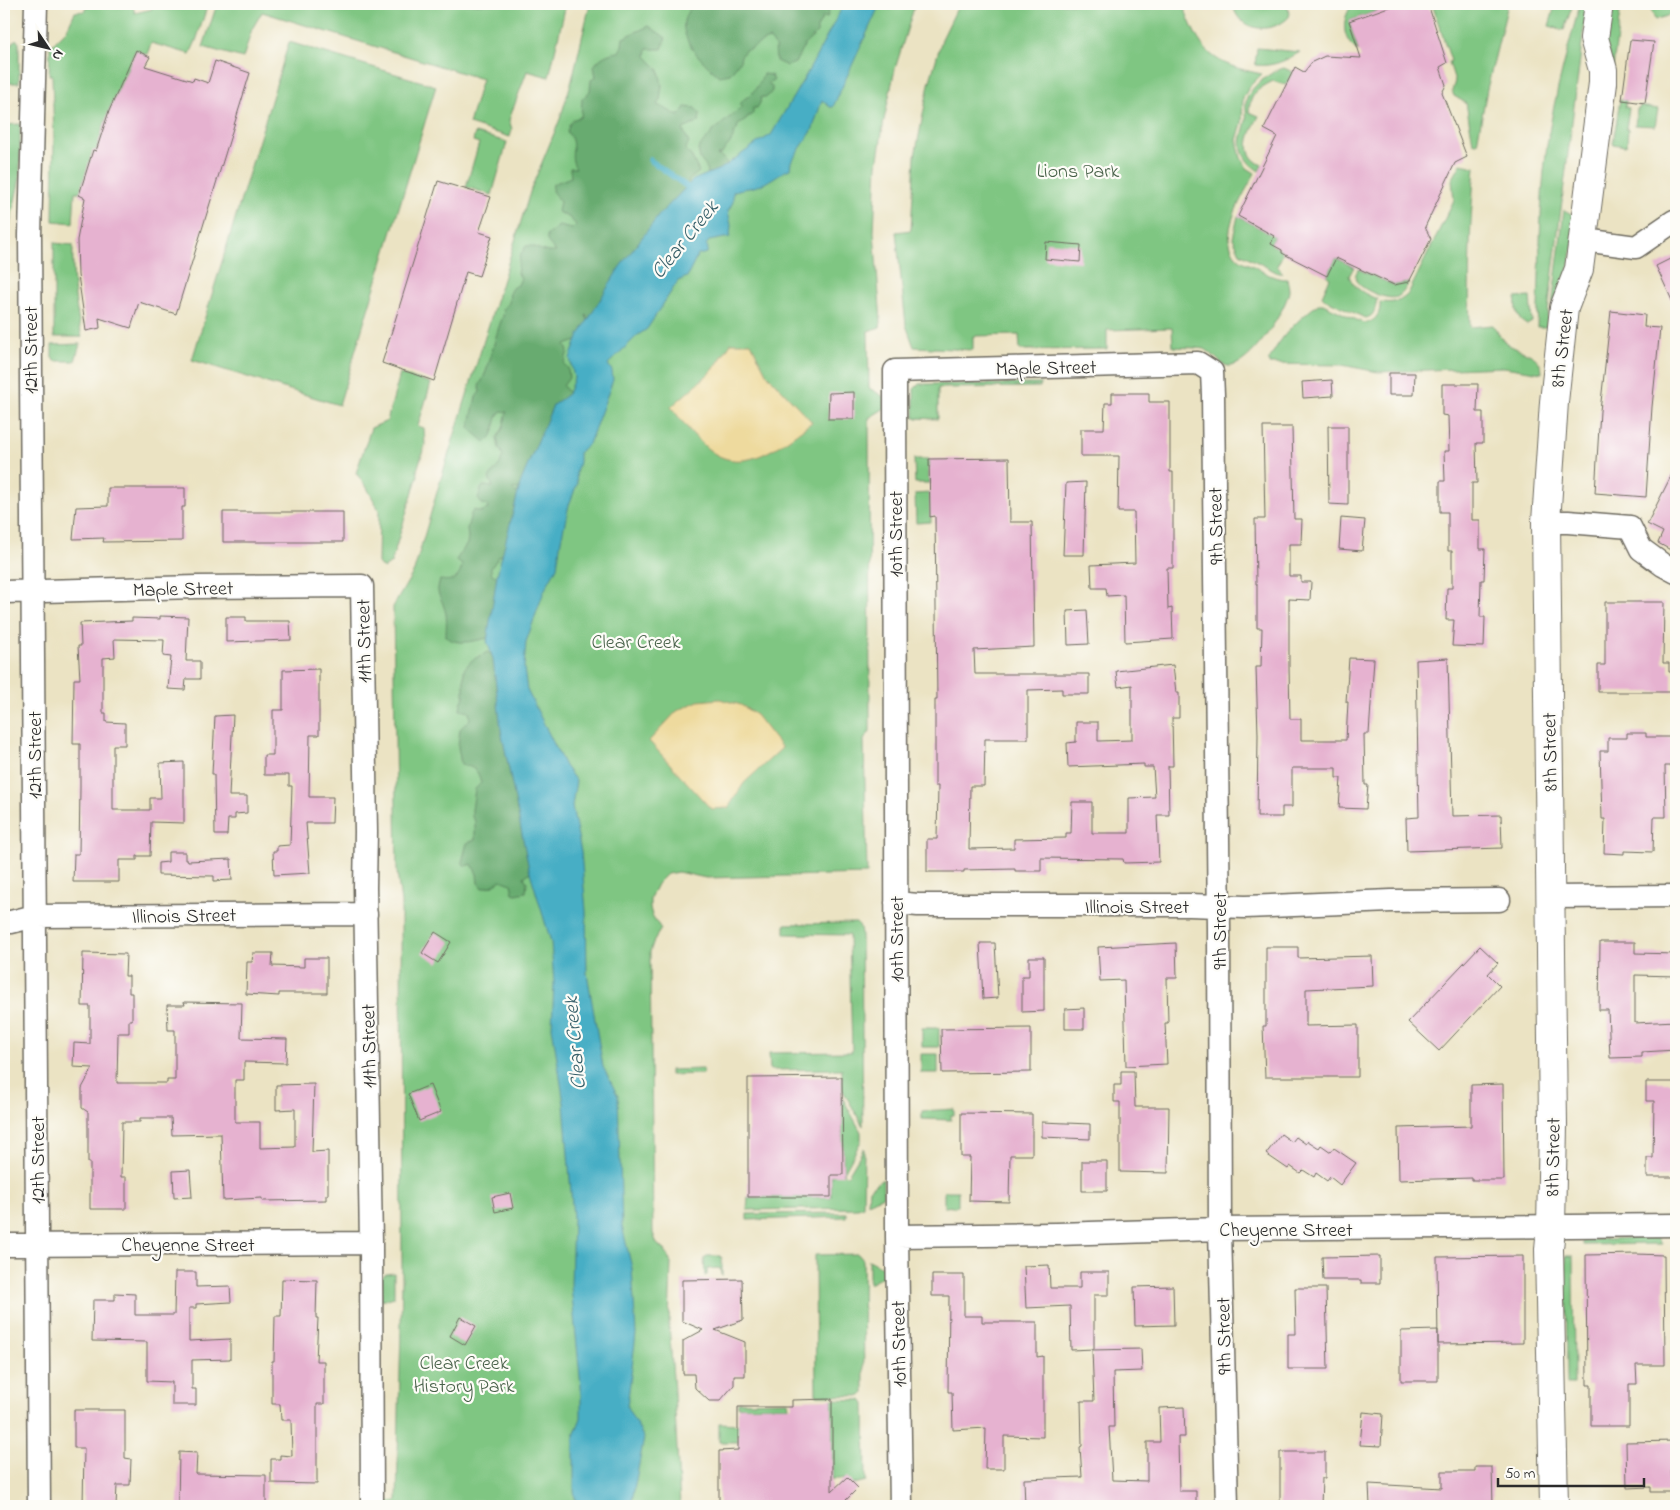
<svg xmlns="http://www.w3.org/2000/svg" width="1680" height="1510" font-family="'Indie Flower',sans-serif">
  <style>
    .green { fill: #7fc682; stroke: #557856 }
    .forest { fill: #67ab70; stroke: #496b4e }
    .sand { fill: #eeda9e; stroke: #8c8264 }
    .water { fill: #46aec5; stroke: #386c78 }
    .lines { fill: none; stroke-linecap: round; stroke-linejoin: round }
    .stream { stroke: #46aec5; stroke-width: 5.5 }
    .building { fill: #e6b2d0 }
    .street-casing { stroke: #6e6b60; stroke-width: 25 }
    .secondary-casing { stroke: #6e6b60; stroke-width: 30 }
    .street { stroke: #fff; stroke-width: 22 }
    .secondary { stroke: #fff; stroke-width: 28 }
    .labels { text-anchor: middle; stroke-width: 4.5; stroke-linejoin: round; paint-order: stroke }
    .park-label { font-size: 20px; fill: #486149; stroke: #fdfcf7 }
    .street-label { font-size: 20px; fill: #2b2b2b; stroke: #fdfcf7 }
    .water-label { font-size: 21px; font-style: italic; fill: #365f69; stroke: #fdfcf7 }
  </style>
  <rect width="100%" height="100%" fill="#fdfcf7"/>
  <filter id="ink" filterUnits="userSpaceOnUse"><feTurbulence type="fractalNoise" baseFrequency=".02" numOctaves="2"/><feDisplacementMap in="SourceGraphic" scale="10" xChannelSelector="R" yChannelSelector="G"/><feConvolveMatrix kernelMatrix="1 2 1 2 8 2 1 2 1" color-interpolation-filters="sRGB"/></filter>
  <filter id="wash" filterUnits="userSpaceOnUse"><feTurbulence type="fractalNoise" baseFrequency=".0096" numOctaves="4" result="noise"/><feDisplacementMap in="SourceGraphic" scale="20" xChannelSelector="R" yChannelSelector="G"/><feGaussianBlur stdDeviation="1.12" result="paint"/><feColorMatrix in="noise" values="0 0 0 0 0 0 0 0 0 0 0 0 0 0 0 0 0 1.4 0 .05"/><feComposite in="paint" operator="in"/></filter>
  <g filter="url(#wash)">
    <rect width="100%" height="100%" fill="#ebe3c3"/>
    <!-- green -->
    <path class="green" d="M132 4 135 13 152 9 151 4H208L196 41 190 54 151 43 147 55 136 50 109 111 96 151H93L80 192H75L73 223 53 221 54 141 52 75H49L50 47 66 31 75 12 86 11V6Z
      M217 4H566L549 77 527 71 509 120 512 129 510 137 469 124 482 79 262 12 252 29 243 58 203 47Z
      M590 4H915L895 69 884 120 877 165 874 232 881 322 880 327 868 331 869 388 884 397 885 408 869 418 870 731 864 740 867 874 706 878 678 872 667 874 657 884 650 898V908L652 915 661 929 654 940 650 952 653 1233 657 1244 665 1250 671 1263 669 1324 674 1391 680 1506H387V1502L397 1501 402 1281 401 903 397 872 393 607 414 571 439 485 531 189 560 119 572 80Z
      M959 4H1183C1200 52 1211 64 1262 74L1250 86 1243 98 1242 123 1237 140 1241 158 1247 168 1255 173C1244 195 1215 236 1238 258 1242 262 1250 264 1255 267 1265 273 1274 279 1287 279 1288 283 1289 287 1289 291 1286 310 1250 367 1229 366 1220 366 1213 352 1204 349 1195 347 1182 348 1173 347L1172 328 1107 330V349L1020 350 1019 335 973 336V350L914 347 906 325 896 232 911 230 915 156 929 84 942 39Z
      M1247 4H1286L1290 13 1289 17C1274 33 1242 33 1234 9Z
      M1353 4H1375L1377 11 1349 21 1358 51C1341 40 1341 18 1353 4Z
      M1432 4H1508L1487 89 1477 143H1473L1466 103 1454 96 1452 91 1455 81 1449 62 1451 61Z
      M1559 4H1573L1564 30 1549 26 1554 9Z
      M1580 4H1587L1546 327H1537C1540 275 1539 223 1544 171 1549 114 1565 59 1580 4Z
      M1608 4H1621L1613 68 1604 37Z
      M1645 4H1676V9L1667 16 1655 20 1652 12Z
      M16 39 19 43V83H4V56Z
      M289 42 436 86 339 405 192 360Z
      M1257 48 1300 52C1285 61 1273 67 1255 65Z
      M1284 68 1293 72 1286 85 1273 81C1258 89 1250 93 1249 112L1259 116C1250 133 1239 154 1262 165L1259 171C1247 163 1238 152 1242 136 1243 131 1245 126 1246 121 1247 115 1245 108 1246 102 1248 88 1271 71 1284 68Z
      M1620 99 1626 100 1625 107 1629 108 1626 129H1628L1627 145 1625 146 1613 144Z
      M1640 106 1658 109 1655 126 1635 125 1637 109H1639Z
      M20 124V178L9 228 4 232V125Z
      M475 133 507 142 492 195 466 187 479 143 473 141Z
      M1461 164 1475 167C1470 221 1468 273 1470 327L1493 325C1497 330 1500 338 1505 342 1518 353 1542 352 1542 373L1504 367 1378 372 1342 365 1269 364V360C1282 334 1296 322 1318 304H1323L1363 323C1375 323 1381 314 1380 302 1392 303 1399 303 1408 294L1454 200 1452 180Z
      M1564 210 1577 217 1570 265 1552 306Z
      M1238 216 1274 236 1271 244 1282 250 1283 254 1277 266 1283 273H1278L1240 253 1233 238Z
      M54 243 73 245C72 276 75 307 82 337H54Z
      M1336 258 1354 267 1349 276C1354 289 1365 294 1377 299 1375 308 1375 317 1365 318L1325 299 1322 296 1330 278 1327 276Z
      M1358 269 1394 285 1409 282C1406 288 1403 294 1397 297 1388 301 1359 289 1356 280 1354 276 1357 272 1358 269Z
      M1530 297 1532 322 1527 325C1516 319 1515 310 1516 298Z
      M80 344 75 361H55L52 358V345Z
      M400 374 431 383 418 426 424 428 425 445 417 470 418 475 391 563 383 569 378 563 379 510 366 486 356 473 371 428 387 421Z
      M919 384H1041L1040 387 938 388V419L914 418V389Z
      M914 459H929V483H915Z
      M930 493 931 522 916 523 915 494Z
      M856 923 860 927 861 934 863 1126 842 1089V1069L770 1070 769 1053 852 1052 849 935 785 934V924Z
      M922 1028H939V1047H922Z
      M938 1054V1073H921V1054Z
      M703 1069V1074L670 1075V1070Z
      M842 1097 861 1132V1141L843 1174 848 1175 864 1148 863 1206 858 1208 747 1210 748 1197H831V1175L843 1174Z
      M954 1109V1115H951V1120L922 1119V1111Z
      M883 1179V1196L868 1203 869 1189Z
      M944 1191H958V1206L944 1207Z
      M846 1213V1217L747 1220V1214Z
      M1657 1237 1662 1244 1583 1245V1240Z
      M858 1254 863 1260 864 1392 861 1396 816 1395 815 1255Z
      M707 1256H720L722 1258V1276L721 1275 720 1268 707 1269V1275L705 1276 704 1258Z
      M1566 1256H1573L1574 1384H1567Z
      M869 1260 886 1269V1275L869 1284Z
      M394 1273V1297L381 1301V1278L386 1274Z
      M832 1399 862 1400 865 1404 866 1481 854 1484 845 1479H832Z
      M788 1401 789 1407H738V1402Z
      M719 1423 739 1424V1442H719Z"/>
    <!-- forest -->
    <path class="forest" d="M695 4H831L827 18 823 17 817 28V33L805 44 795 63 787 66 776 61 775 46 770 39C759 41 755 49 745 50L741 56 740 61 730 74 719 76C700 60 666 28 695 4Z
      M649 26 666 38 662 49H647L646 56 659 70 662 85 660 100 657 105C666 107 670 113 679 116L685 107 695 108 700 114 699 122 683 129 689 143 685 149 692 157 699 172 689 180 683 198 595 319 586 315 591 329 582 339 565 345 568 351 564 364 568 368 569 378 563 386 573 398 529 488 512 489 514 492H523L507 553 499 556 491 568V573L501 580 493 637C479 639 457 648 446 636 446 626 448 617 444 607 440 594 435 595 440 580 453 582 460 579 462 565L456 560 467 544 468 538 467 529 471 514 474 510 480 512 488 509 487 505 482 504 478 499 481 489 483 486 493 487 489 478 500 464 503 455 499 448 497 438 503 428 507 412 501 411C492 421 498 436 485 442L469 428 476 397 480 392 479 386C490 368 492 347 499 327 501 319 505 316 503 308L509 303 510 291 513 287 518 285 521 278 517 273 520 256 526 246C535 244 542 254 556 252L547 241V235L559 226 572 229 576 225 570 218 558 212 560 201 552 191 553 184 571 177 570 168H576C567 155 579 145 567 132L569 125 574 119 581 117 582 99 590 91 591 80 596 77 594 66C600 57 608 53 619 52L622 46 623 38Z
      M763 74 771 75 774 80 768 83 772 87V91L767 97H761L760 103 757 108H753V113L751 116H748L746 120 738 125 737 130 734 133C733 143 726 146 722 154L717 155C723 158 727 159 727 167L708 175 707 168 700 159 698 149C702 142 709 139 712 132L743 106 740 105C743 99 744 99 749 96 755 91 761 81 763 74Z
      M488 652 497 659 521 806 516 809 519 810 533 870 524 877 527 882 526 892 516 894 513 893 511 884 501 880 492 886 482 888 478 883 477 874 472 864 465 866 462 862 467 843 475 840V821L472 817V810L475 789 481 783C478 769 474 768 461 764L458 747 460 729 470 719 469 712 460 710 461 703 464 697V669L472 660Z"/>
    <!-- sand -->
    <path class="sand" d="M731 343H751L766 373 812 422C782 444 743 479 707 448 693 436 682 421 671 407L713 370Z
      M720 699 741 705 756 715 782 748 744 783 728 808 711 809 649 741 677 711 698 701Z"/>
    <!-- water -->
    <path class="water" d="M844 4H880L833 107H830L822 100 812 131 791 162 790 169C778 173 769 183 757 186 749 189 741 188 733 192V202L728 211 731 225 730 237 709 241 706 245 708 247 707 253 698 255 687 277 678 281 647 329 638 335 608 364 612 371 613 380 589 444 579 452V462L576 473 577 484 569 505 561 540 557 567 544 591 526 642 524 668 527 690 565 766 576 781 572 806 581 852 586 911 587 973 603 1067 618 1096 622 1226 632 1268 636 1334 627 1407 644 1438 631 1506H576L574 1490V1436L581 1418V1386L571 1286 573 1218 564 1103 552 1027 554 983 551 942 529 869 501 730 493 659 487 641 497 575 521 481 553 405 568 394 574 378 570 358 579 335 619 268 659 215 693 180 722 168 757 143 771 135 809 70Z"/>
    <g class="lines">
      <!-- stream -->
      <path class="stream" d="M650 160 693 191"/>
    </g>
    <g id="blocks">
      <!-- building -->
      <path class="building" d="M1397 4H1428L1447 63 1440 67 1446 85 1442 93 1467 157 1455 163 1425 227 1431 239 1409 282 1394 285 1336 258 1327 276 1282 253V250L1271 244 1274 236 1238 216 1277 136 1264 129 1295 67 1304 72 1312 62 1325 56 1361 58 1349 21Z
        M1630 40 1654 42 1645 103 1622 100Z
        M136 50 150 57 145 66 193 81 194 78 208 83 215 61 250 73 176 314 139 302 131 328 99 318 100 328 86 331 78 275 77 240 85 198 79 195 93 150 96 151 109 111Z
        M438 181 491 197 479 232 492 236 479 276 466 272 434 381 382 363Z
        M1046 242 1081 245 1080 262 1045 259Z
        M1676 256V309L1656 266Z
        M1611 311 1645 315 1644 327 1660 328 1652 407 1646 497 1595 493 1600 411Z
        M1389 373H1415L1414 395H1389Z
        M1332 380 1333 396 1303 398 1302 382Z
        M1442 384H1478L1477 412H1483V443H1476L1477 483H1472V520H1480V549H1485L1484 580H1481L1480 617H1485L1484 647 1452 646 1454 620H1446L1447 588H1452V551H1448V512H1440V481H1445L1444 451H1449L1448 416 1442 415Z
        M854 392V419H828L829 393Z
        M1112 393H1149V402H1170V472H1173V568H1167L1168 609 1172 608 1173 639 1125 642 1124 595 1107 596 1106 588H1092L1091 565 1135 563 1134 512H1118L1119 456H1081V429H1104L1105 403H1112Z
        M1328 426H1348V505L1329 504Z
        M1263 427H1292L1294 519H1302L1301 544H1289V576H1301V582H1311L1310 600 1289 599V666L1290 719H1301V740H1346L1348 702H1346L1349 658 1374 659 1369 734H1364L1365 785H1368L1366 809 1339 808 1341 778H1336V768H1292V807H1282V817H1257L1258 735 1256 667H1261L1262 628H1257V584H1256L1255 519H1265Z
        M1009 458 1010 522H1032L1034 647 974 650 975 674H1089V694H1062V689L1028 690V739H985L984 786H970L969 849 1014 848V839L1066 838V833H1071L1072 802H1092V833H1129V798L1155 797 1153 767H1144V764L1068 767 1067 743 1076 742V722H1098V741L1132 740V685L1118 687 1116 671 1173 665 1176 693H1179V718H1172L1173 766H1168L1169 815H1157L1159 862 1124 863 1123 859 1041 858V871H1015V869L964 870V872H927V839H937L938 786H935V700H937L935 516 930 517 929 459Z
        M1676 466V553L1658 543 1663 532 1647 524Z
        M1086 482 1084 555H1063L1066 483Z
        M108 488H185V507H182V541L103 542 104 538 73 539 76 507 108 506Z
        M223 512H343V542H223Z
        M1341 518 1365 520 1362 551 1339 549Z
        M1605 602H1664L1663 663H1669V672H1672V692H1598V665H1605Z
        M1087 610 1089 644 1068 645 1067 611Z
        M160 616 188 617 186 661H200V679H186L185 690 168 689 171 657 163 656 164 640 114 639 115 657 103 658V713H106V722L125 723V745H113V810H150V798H161L160 763 184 762V823L151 822 150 856H137V860H119V882H73L74 854H79L80 788V744H73L74 679H80L78 646H81L80 623 132 621V618L160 619Z
        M226 617H246V621H290L291 640 226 642Z
        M1448 658 1452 816 1501 815 1502 848 1407 851 1406 818 1419 817 1416 660Z
        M319 669V735H310L309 797H333L332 823H306L310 873 274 875 273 851H277V846L290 845 292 786H289V775H264V755H273V710H283V670Z
        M233 715 229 796H247V813L235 814V819H228L227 835H215L214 774H212L215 716Z
        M1627 733H1646V737H1672L1673 766H1665L1666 817H1654L1653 852 1624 851V854L1604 853 1605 819H1602L1600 751H1608V738H1627Z
        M168 852H185V860H188V861L231 859 232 880 214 881V876L158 875V863L168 862Z
        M435 932 451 942 438 963 422 953Z
        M1600 942H1635V953L1676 954V976L1635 975V1023L1676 1021V1050L1642 1052V1057L1610 1058 1608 1010H1599Z
        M980 943H995L998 998 983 999Z
        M1176 943 1177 978H1167L1168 1023H1165L1167 1064 1126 1066 1124 980 1100 981 1098 947Z
        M1480 946 1498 963 1488 974 1500 986 1439 1051 1408 1022Z
        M1266 947H1298V958L1372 956 1373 986 1306 989V1026L1358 1025V1077H1265L1263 1026H1266Z
        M83 953 126 954 125 976H129V993H132V1020H129V1033H118L117 1083H167V1080H175V1030H168L167 1005H185L184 1002 242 1003 241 1038 287 1039 286 1063 244 1062V1080H235V1122H260V1148L295 1147V1109L276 1110V1085L314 1084 312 1152 328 1151V1195H326V1200L262 1201V1198L223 1200 221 1134 172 1135 171 1118H140V1122H122L121 1177H126V1209H90V1163H88V1112L82 1108V1088L93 1068 73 1067 74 1043 90 1044V1006H82Z
        M253 953H273L272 966 304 967V958H327V993H279V996L246 994 247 962H252Z
        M1029 957H1044V1011L1022 1012V976H1029Z
        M1084 1008V1029H1065V1009Z
        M1031 1028V1072L942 1073 941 1029Z
        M1121 1071H1134L1135 1107H1169L1168 1173 1120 1172V1102H1114V1085H1121Z
        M842 1077 843 1175H831V1197H748V1078Z
        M1646 1082H1676V1177H1647V1158H1653L1654 1101H1646Z
        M1503 1084 1504 1180H1472V1178L1399 1180 1398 1128 1471 1126V1085Z
        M430 1085 441 1112 419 1121 408 1094Z
        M961 1113 1032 1114V1155H1010L1009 1202 969 1201 970 1157H961Z
        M1042 1122 1090 1124V1139L1042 1137Z
        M1281 1134 1292 1142 1296 1137 1306 1144 1308 1141 1319 1148 1321 1145 1331 1152 1334 1148 1356 1163 1340 1185 1330 1177 1327 1181 1316 1173 1314 1177 1303 1170 1300 1173 1290 1166 1288 1169 1266 1154Z
        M1082 1161H1107V1191H1082Z
        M190 1170 192 1197 174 1198 173 1171Z
        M510 1193 513 1208 495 1212 492 1197Z
        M1636 1254 1664 1255 1665 1365H1636L1637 1384H1629V1426H1591V1385H1587L1586 1255Z
        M1380 1256V1283H1361V1280H1323L1322 1257Z
        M1523 1256V1343L1438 1344 1437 1257Z
        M1049 1265 1050 1288H1080V1272H1109V1295H1094V1349L1071 1350 1070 1306 1026 1308 1024 1266Z
        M175 1272H196V1287L230 1286 231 1302 196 1304V1308H189V1341L230 1339V1359L192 1360V1389H196V1405H172V1382L147 1381V1342L92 1341 93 1300H115V1293L135 1294V1315H174Z
        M932 1275H964V1316H982V1322H1037V1357L1043 1356V1437L1004 1436V1469H985L986 1428 953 1430 952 1392H948L949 1296H932Z
        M282 1279 317 1280 316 1318H318L316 1361H324V1404H317V1484L271 1483V1459H280V1455L292 1456 291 1420H281L280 1404H272V1361H274L275 1316H281Z
        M742 1279 743 1320 715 1330 745 1342V1376H734V1385L720 1401H709L695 1388 694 1374H683V1341L703 1330 682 1321V1280Z
        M1173 1286 1174 1325 1135 1326 1134 1287Z
        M1295 1288H1326L1328 1369H1288V1334H1296Z
        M460 1317 476 1326 465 1345 450 1336Z
        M1438 1330V1381H1401V1331Z
        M1141 1349 1142 1371 1113 1372 1114 1427H1109L1112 1480 1147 1481V1442H1160L1159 1408 1184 1407 1185 1437H1178L1179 1491H1196V1506H1025L1024 1479 1082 1477 1080 1447 1082 1446 1081 1401H1094L1092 1350Z
        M832 1399V1491L847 1477 858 1488 845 1501V1506H719V1451L738 1450V1407H792V1400Z
        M74 1410H125V1458L131 1459 130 1485H117L116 1506H83L84 1448H74Z
        M1363 1412 1383 1414 1381 1446 1360 1445Z
        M1676 1441V1466H1671L1672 1492H1651V1487L1627 1488 1626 1442Z
        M179 1452 197 1453 196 1474 266 1475V1506H178Z
        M1280 1452H1325V1478H1322L1321 1506H1280Z
        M1475 1467H1492L1493 1506H1370L1369 1484 1442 1488V1471H1475Z"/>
    </g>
  </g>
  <g filter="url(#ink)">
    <use href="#blocks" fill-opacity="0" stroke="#6e6b60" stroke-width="1"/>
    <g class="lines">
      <defs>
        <path id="street" d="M36 4 30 235 39 1506
          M1584 240 1636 247 1674 221H1676
          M1546 522H1568L1630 527 1641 549 1663 565 1676 572
          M4 592 197 587 362 586 366 832 365 887 371 1243 372 1506
          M1551 897 1676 896
          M896 903 918 905H1190L1245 907 1391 901 1499 900
          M4 922H11L35 916 366 914
          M897 1236 1057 1234 1220 1229 1676 1225
          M4 1245 371 1243
          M901 1506 897 1236 895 371 1198 363 1212 372 1213 395 1219 928 1220 1229 1227 1506"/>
        <path id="secondary" d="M1554 1506 1549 1249 1551 1227 1553 1125 1546 522 1554 402 1564 308 1579 269 1603 83V70L1594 38 1599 4"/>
      </defs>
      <!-- street casing -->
      <use href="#street" class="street-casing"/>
      <!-- secondary casing -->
      <use href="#secondary" class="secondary-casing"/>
      <!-- street -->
      <use href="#street" class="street"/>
      <!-- secondary -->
      <use href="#secondary" class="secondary"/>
    </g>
  </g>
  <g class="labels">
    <!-- park labels -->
    <g class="park-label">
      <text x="1078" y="177">Lions Park</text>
      <text x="636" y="648">Clear Creek</text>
      <text x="464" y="1369">Clear Creek<tspan x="464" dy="23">History Park</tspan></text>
    </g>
    <!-- street labels -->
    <g class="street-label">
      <text transform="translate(1561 348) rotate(-83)" y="7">8th Street</text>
      <text transform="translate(30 350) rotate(-90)" y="7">12th Street</text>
      <text transform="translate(1046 367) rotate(-1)" y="7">Maple Street</text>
      <text transform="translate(1215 526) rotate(-91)" y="7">9th Street</text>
      <text transform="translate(895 534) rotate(-90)" y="7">10th Street</text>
      <text transform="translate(183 588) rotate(-1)" y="7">Maple Street</text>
      <text transform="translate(363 641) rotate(-91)" y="7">11th Street</text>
      <text transform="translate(1549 752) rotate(-91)" y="7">8th Street</text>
      <text transform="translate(34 755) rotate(-90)" y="7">12th Street</text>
      <text x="1137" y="913">Illinois Street</text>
      <text transform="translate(184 915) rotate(-1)" y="7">Illinois Street</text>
      <text transform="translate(1219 931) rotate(-90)" y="7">9th Street</text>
      <text transform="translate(896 939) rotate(-90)" y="7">10th Street</text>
      <text transform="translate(368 1046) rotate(-91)" y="7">11th Street</text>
      <text transform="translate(1552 1157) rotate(-89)" y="7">8th Street</text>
      <text transform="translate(37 1160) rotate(-90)" y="7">12th Street</text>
      <text x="1286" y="1236">Cheyenne Street</text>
      <text x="188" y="1251">Cheyenne Street</text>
      <text transform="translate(1223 1336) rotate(-91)" y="7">9th Street</text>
      <text transform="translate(898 1344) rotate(-91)" y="7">10th Street</text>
    </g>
    <!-- water labels -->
    <g class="water-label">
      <text transform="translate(684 239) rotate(-51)" y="7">Clear Creek</text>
      <text transform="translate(574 1043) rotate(-95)" y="7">Clear Creek</text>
    </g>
  </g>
  <!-- margin -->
  <rect width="1680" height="1510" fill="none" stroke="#fdfcf7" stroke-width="20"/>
  <!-- north arrow -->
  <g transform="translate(48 48) rotate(125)" stroke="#fdfcf7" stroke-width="4" paint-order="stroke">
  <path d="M0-4L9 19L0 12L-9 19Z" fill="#2b2b2b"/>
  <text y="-8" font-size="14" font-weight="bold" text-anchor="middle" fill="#2b2b2b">N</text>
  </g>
  <!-- scale -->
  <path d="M1498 1478v8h146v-8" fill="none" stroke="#2b2b2b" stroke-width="2.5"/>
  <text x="1505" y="1478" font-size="15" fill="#2b2b2b" stroke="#fdfcf7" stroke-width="4" paint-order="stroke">50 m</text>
</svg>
